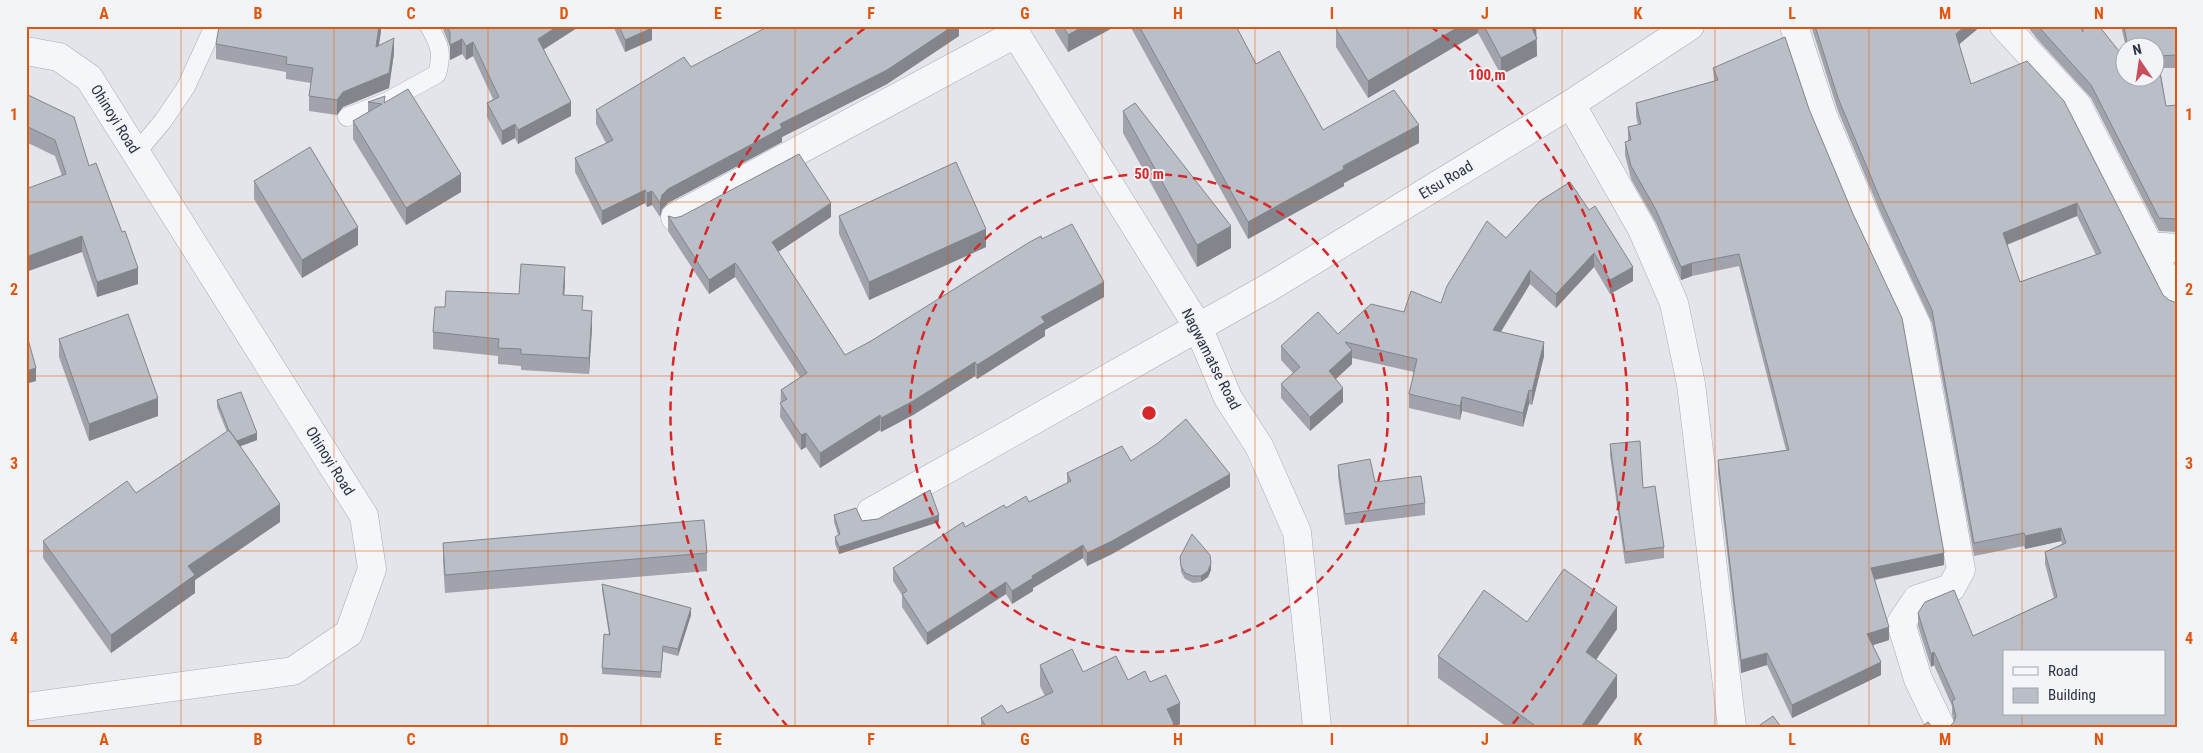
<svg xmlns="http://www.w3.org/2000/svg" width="2203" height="753" font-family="'Roboto Condensed',sans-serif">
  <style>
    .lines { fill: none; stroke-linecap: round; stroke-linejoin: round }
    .lane-casing { stroke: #a8acb4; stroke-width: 19 }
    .street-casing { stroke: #a8acb4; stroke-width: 29 }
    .lane { stroke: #f5f6f9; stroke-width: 18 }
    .street { stroke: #f5f6f9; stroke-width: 28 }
    .wall { fill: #a0a3ab; fill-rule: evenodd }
    .shaded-wall { fill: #82858b }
    .building { fill: #babec7; stroke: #82858b; fill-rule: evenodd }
    .grid { fill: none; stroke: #df570f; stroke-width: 1; stroke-opacity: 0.55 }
    .ring { fill: none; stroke: #d62828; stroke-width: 2.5; stroke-dasharray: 9 6 }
    .labels { text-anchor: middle; stroke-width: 4; stroke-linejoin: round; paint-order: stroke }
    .street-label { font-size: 15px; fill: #2b3242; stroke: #f2f4f8 }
    .centre { fill: #d62828; stroke: #f2f4f8; stroke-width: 2.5 }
    .ring-label { font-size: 15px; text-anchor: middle; font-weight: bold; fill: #d62828; stroke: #f2f4f8; stroke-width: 4; stroke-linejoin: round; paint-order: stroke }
    .neatline { fill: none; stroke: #df570f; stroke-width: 2 }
    .grid-label { font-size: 16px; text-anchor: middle; font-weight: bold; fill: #df570f }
  </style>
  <rect width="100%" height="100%" fill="#e3e5ea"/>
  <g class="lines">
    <defs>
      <path id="lane" d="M347 117 386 102 437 74C443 52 440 46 429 26
        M136 153 163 121 186 87 214 26"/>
      <path id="street" d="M1011 26 1198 327 1228 398 1259 446 1297 532 1317 727
        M1794 26 1823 116 1867 220 1917 326 1961 570 1951 588 1917 599 1901 623 1918 679 1941 727
        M2004 26 2077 105 2177 300
        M26 51 59 57 89 78 364 516 372 569 349 633 293 671 26 707
        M1571 104 1642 229 1674 303 1691 384 1732 727
        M675 217 1015 34
        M2150 246 2177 248
        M871 512 1268 288 1571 104 1690 26"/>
    </defs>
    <!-- lane casing -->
    <use href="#lane" class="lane-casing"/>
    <!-- street casing -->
    <use href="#street" class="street-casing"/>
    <!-- lane -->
    <use href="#lane" class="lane"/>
    <!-- street -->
    <use href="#street" class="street"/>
  </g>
  <!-- wall -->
  <path class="wall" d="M381 26 379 45 394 53 389 88 343 107 337 115 309 111V96L311 83 286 79V72L216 59V44Z
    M443 26H580L544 49 571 116 518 144 515 138 502 145 487 117V103L493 99 473 56 466 60 462 54 450 60V47L443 29Z
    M613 26H651L652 40 625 52Z
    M959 26V36L887 84 782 137V142L668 203 662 209 660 217 652 205 647 207 645 203 602 225 575 172V158L606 143 596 124V110L691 67Z
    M1055 26H1116L1068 52 1055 31Z
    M1130 26H1236L1256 64 1323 130 1419 143 1344 183V186L1248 239Z
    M1340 26H1536L1537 56 1501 75 1478 33 1368 98 1336 47V29L1340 27Z
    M1811 26H1981L1959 44 1971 84 2163 295 2177 727 1954 722 1952 714V706L1934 665 1931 667 1918 626V613L1973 636 2054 598 2045 564V552L2062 544 2061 541 2025 549 2024 546 1974 556 1932 323 1881 214 1838 111ZM2077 216 2096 255 2020 282 2007 245Z
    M2027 26H2099L2126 78 2156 48H2126L2121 26H2177V68H2160L2166 106 2177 105V232L2159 231 2091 98 2038 40Z
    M1713 68 1944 565 1875 580 1889 640 1873 645 1881 675 1792 718 1767 665 1741 673 1718 473V460L1786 450 1739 266 1692 276 1681 280 1656 223 1631 179 1625 155V142L1628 141V127L1638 125 1636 116V103L1714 81Z
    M26 94 89 166 138 284 97 297 82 252 62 176 55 156 26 142Z
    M368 102 385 103 461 192 406 225 353 139V121L368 113Z
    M1123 111 1231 248 1197 267 1123 133Z
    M254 181 358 245 302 278 254 199Z
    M1540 201 1633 281 1610 294 1594 267 1556 308 1530 284 1501 332 1544 356 1532 405 1529 404 1523 427 1462 411 1460 420 1409 408V394L1414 372 1352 358V364L1336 379 1343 402 1310 431 1281 398V384L1293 373 1281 360V346L1338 334 1404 312 1441 303 1506 238Z
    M668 216 675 218 831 217 778 252 845 355 871 341 1042 239 1104 297 1045 330V336L977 379 975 376 913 415 881 432 880 430 820 468 806 447 801 450 780 417 781 390 800 377 737 280 735 277 709 294 668 231Z
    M839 216 986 247 869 300 839 234Z
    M2177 250V265L2176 264V251Z
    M565 283 564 295 583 310 592 328 589 374 521 370V366L498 364V356L433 349V332L445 307 519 294Z
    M59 339 158 416 89 441 59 357Z
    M217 400 257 440 240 446 280 522 195 580V593L111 653 43 558V541L136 493 227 432 217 407Z
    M1610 444 1643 488 1664 547V558L1625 564 1610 455Z
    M1131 461 1230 487 1112 554 1087 566 1083 558 1033 588V591L1012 604 1006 594 927 645 902 607V595L893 581V568L965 527 1006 508 1029 502 1067 483V473Z
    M1338 465 1425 503V515L1345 525 1338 477Z
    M834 515 862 521 939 522 839 554 835 544V537L838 535 834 522Z
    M443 543 707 553V571L445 593 443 561Z
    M1180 557 1211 570 1208 577 1201 582 1193 583 1185 579 1181 572Z
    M602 584 691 615 678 656 663 652 661 678 602 674V668L609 635 602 590Z
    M1527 622 1617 629 1596 660 1617 697 1596 727H1507L1438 678V656Z
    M1040 665 1128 680 1150 682 1180 724 1174 727 1007 713 1045 696 1040 686Z
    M981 718 986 727H981Z"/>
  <!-- shaded-wall -->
  <path class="shaded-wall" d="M379 26H381V32L376 62V47Z
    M558 26H580L538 53V39Z
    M953 26H959V36L887 84 782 137V142L668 203 662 209 660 217V203L662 195 668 189 780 124Z
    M1084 26H1116L1068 52V35Z
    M1460 26H1478V33L1368 98V81Z
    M1529 26H1536L1537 56 1501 75V58Z
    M1965 26H1981L1956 47V34Z
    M652 28V40L625 52V40Z
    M394 38V53L389 88 343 107 337 115V100L343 92Z
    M462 39V54L450 60V45Z
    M473 42V56L466 60V46Z
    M571 102V116L518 144V130Z
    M515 124V138L502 145V131Z
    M1419 125V143L1344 183V186L1248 239V222L1343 166Z
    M461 174V192L406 225V208Z
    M645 190V203L602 225V211Z
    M652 191V205L647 207V193Z
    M831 203V217L772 256V242Z
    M2077 203V216L2003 246V233Z
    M1231 226V248L1197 267V245Z
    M358 227V245L302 278V260Z
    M986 229V247L869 300V282Z
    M82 236V252L26 272V257Z
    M1594 253V267L1556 308V294Z
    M735 263V277L709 294V280Z
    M1692 263V276L1681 280V267Z
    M565 267V283L563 311V295Z
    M1633 267V281L1610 294V280Z
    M138 268V284L97 297V282Z
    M1530 270V284L1493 344V330Z
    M1104 282V297L1045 330V336L977 379V365L1041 317Z
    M592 311V328L589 374V358Z
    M1544 342V356L1532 405V391Z
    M1352 350V364L1329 385V371Z
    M975 362V376L913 415 881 432V418Z
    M36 368V381L26 384V371Z
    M1343 388V402L1310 431V417Z
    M1529 390V404L1523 427V413Z
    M1462 397V411L1460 420V406Z
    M158 398V416L89 441V424Z
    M880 415V430L820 468V453Z
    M257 433V440L233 449V442Z
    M806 433V447L801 450V435Z
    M1230 474V487L1112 554 1087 566V553Z
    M280 504V522L195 580V593L111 653V635L188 566Z
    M939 515V522L839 554V547Z
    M2061 528V541L2025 549V536Z
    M1083 545V558L1033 588V591L1012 604V591L1032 576Z
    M1944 553V565L1871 580V568Z
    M1211 563V570L1208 577 1201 582V576Z
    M1006 582V594L927 645V633Z
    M1617 607V629L1586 674V652Z
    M691 608V615L678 656V649Z
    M1889 627V640L1867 647V634Z
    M1934 652V665L1931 667V654Z
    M1767 653V665L1741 673V660Z
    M1881 662V675L1792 718V705Z
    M1617 675V697L1596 727H1581Z
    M1180 703V724L1174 727H1167V709Z"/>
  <!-- building -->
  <path class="building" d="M219 26H379L376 47 394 38 389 73 343 92 337 100 309 96 313 68 286 64 287 57 216 44Z
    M447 26H558L538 39 571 102 518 130 515 124 502 131 487 103 499 97 473 42 466 46 462 39 450 45V32Z
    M619 26H651L652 28 625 40Z
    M769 26H953L887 70 780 124 782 128 668 189 662 195 660 203 652 191 647 193 645 190 602 211 575 158 613 140 596 110 684 57 691 67Z
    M1063 26H1084L1068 35Z
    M1139 26H1236L1256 64 1279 51 1323 130 1394 90 1419 125 1343 166 1344 169 1248 222Z
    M1341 26H1460L1368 81 1336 29Z
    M1484 26H1535L1532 28 1537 39 1501 58Z
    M1815 26H1965L1956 34 1971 84 2027 61 2064 101 2163 295 2169 300 2177 303V727H1949L1954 722 1956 716 1952 701 1955 699 1934 652 1931 654 1918 613 1925 602 1954 590 1973 636 2057 597 2045 552 2066 543 2061 528 2025 536 2024 533 1974 543 1932 310 1881 201 1838 98ZM2077 203 2101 253 2020 282 2003 233ZM2004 652H2164V714H2004Z
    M2038 26H2080L2083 32 2082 26H2099L2126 60V78H2156V48H2128L2124 26H2177V55L2157 56 2166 106 2177 105V219L2159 218 2091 85Z
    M1785 37 1809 109 1853 214 1902 318 1944 553 1871 568 1889 627 1867 634 1881 662 1792 705 1767 653 1741 660 1718 460 1789 450 1739 254 1692 263 1681 267 1656 210 1631 166 1625 142 1631 140 1628 127 1641 124 1636 103 1718 80 1713 68Z
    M408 89 461 174 406 208 353 121 382 104 368 102 385 96 384 103Z
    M26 94 74 117 89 166 96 163 122 232 125 231 138 268 97 282 82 236 26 257V189L66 174 55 140 26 126Z
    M1135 103 1231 226 1197 245 1123 111Z
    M310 147 358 227 302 260 254 181Z
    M799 154 831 203 772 242 845 355 871 341 1028 243 1041 236 1042 239 1072 224 1104 282 1041 317 1045 322 977 365 975 362 913 401 881 418 880 415 820 453 806 433 801 435 780 403 787 399 781 390 807 373 737 265 735 263 709 280 668 216 675 218 682 216Z
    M956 162 986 229 869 282 839 216Z
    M1570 182 1589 210 1595 206 1633 267 1610 280 1594 253 1556 294 1530 270 1493 330 1544 342 1532 391 1529 390 1523 413 1462 397 1460 406 1409 394 1417 359 1345 342 1352 350 1329 371 1343 388 1310 417 1281 384 1300 367 1281 346 1318 312 1338 334 1371 304 1404 312 1411 291 1441 303 1447 286 1487 221 1506 238 1540 201Z
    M521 264 565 267 563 295 583 296 582 310 592 311 589 358 521 354V349L498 348 499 339 433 332 435 307H445L446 291 519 294Z
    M128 314 158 398 89 424 59 339Z
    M26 332 36 368 26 371Z
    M241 392 257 433 237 441 229 430V431L217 400Z
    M1186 419 1230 474 1112 541 1087 553 1083 545 1032 576 1033 578 1012 591 1006 582 927 633 902 594 907 591 893 568 963 522 965 527 1004 505 1006 508 1026 496 1029 502 1071 481 1067 473 1122 446 1131 461 1158 443Z
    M229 430 280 504 188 566 195 575 111 635 43 541 127 481 136 493Z
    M1640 441 1643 488 1655 486 1664 547 1625 552 1610 444Z
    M1370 459 1375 482 1421 476 1425 503 1345 514 1338 465Z
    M930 490 939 515 839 547 835 537 840 534 834 515 856 508 862 521 878 519Z
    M704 520 707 553 445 575 443 543Z
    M1192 534 1210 555 1211 563 1208 571 1201 576H1193L1185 573 1181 566 1180 557Z
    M1564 569 1617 607 1586 652 1617 675 1581 727H1537L1438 656 1484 590 1527 622Z
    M602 584 691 608 678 649 663 646 661 672 602 668 604 634 610 635Z
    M1072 649 1083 672 1116 656 1128 680 1145 671 1150 682 1166 675 1180 703 1167 709 1174 724 1169 727H986L981 718 1002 705 1007 713 1053 692 1040 665Z
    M1773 716 1781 727H1757Z
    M1928 722 1932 727H1921Z"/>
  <!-- grid -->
  <path class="grid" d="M181 26V727M334 26V727M488 26V727M641 26V727M795 26V727M948 26V727M1102 26V727M1255 26V727M1408 26V727M1562 26V727M1715 26V727M1869 26V727M2022 26V652M26 202H2177M26 376H2177M26 551H2177M2022 714V727"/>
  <!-- distance rings -->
  <g class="ring">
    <circle cx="1149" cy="413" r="239"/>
    <path d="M788 727A478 478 0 0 1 868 26M1430 26A478 478 0 0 1 1510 727"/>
  </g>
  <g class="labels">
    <!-- street labels -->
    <g class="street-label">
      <text transform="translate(115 119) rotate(58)" y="5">Ohinoyi Road</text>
      <text transform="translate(1446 180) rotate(-31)" y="5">Etsu Road</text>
      <text transform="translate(1211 359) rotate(63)" y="5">Nagwamatse Road</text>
      <text transform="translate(330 461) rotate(58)" y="5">Ohinoyi Road</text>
    </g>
  </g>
  <circle cx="1149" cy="413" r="8" class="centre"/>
  <g class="ring-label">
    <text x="1487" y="80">100 m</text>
    <text x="1149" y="179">50 m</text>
  </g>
  <!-- border -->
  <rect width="2203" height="753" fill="none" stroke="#f2f4f8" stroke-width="55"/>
  <!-- legend -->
  <rect x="2003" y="650" width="162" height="65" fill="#f2f4f8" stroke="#a2a6af"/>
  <rect x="2013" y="667" width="25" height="8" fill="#f5f6f9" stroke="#a2a6af"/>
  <text x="2048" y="676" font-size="15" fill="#2b3242">Road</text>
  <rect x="2013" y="688" width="25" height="15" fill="#babec7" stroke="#a2a6af"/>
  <text x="2048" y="700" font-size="15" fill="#2b3242">Building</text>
  <!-- north arrow -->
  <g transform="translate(2140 62) rotate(347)"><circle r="24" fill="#f2f4f8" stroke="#a2a6af"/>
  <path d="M0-4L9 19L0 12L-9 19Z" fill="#c94e5c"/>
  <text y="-8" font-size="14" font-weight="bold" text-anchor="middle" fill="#2b3242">N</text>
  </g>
  <rect x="28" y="28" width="2148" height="698" class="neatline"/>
  <g class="grid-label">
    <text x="104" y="19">A</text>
    <text x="258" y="19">B</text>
    <text x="411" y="19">C</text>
    <text x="564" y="19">D</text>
    <text x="718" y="19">E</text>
    <text x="871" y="19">F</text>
    <text x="1025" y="19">G</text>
    <text x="1178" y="19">H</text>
    <text x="1332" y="19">I</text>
    <text x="1485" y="19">J</text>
    <text x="1638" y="19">K</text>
    <text x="1792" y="19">L</text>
    <text x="1945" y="19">M</text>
    <text x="2099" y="19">N</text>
    <text x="14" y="120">1</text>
    <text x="2189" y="120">1</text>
    <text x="14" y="295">2</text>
    <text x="2189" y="295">2</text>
    <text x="14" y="469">3</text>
    <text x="2189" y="469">3</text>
    <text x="14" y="644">4</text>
    <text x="2189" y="644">4</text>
    <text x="104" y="745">A</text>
    <text x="258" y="745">B</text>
    <text x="411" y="745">C</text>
    <text x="564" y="745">D</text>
    <text x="718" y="745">E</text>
    <text x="871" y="745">F</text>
    <text x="1025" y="745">G</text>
    <text x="1178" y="745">H</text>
    <text x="1332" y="745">I</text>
    <text x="1485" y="745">J</text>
    <text x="1638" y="745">K</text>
    <text x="1792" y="745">L</text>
    <text x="1945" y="745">M</text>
    <text x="2099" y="745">N</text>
  </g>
</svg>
